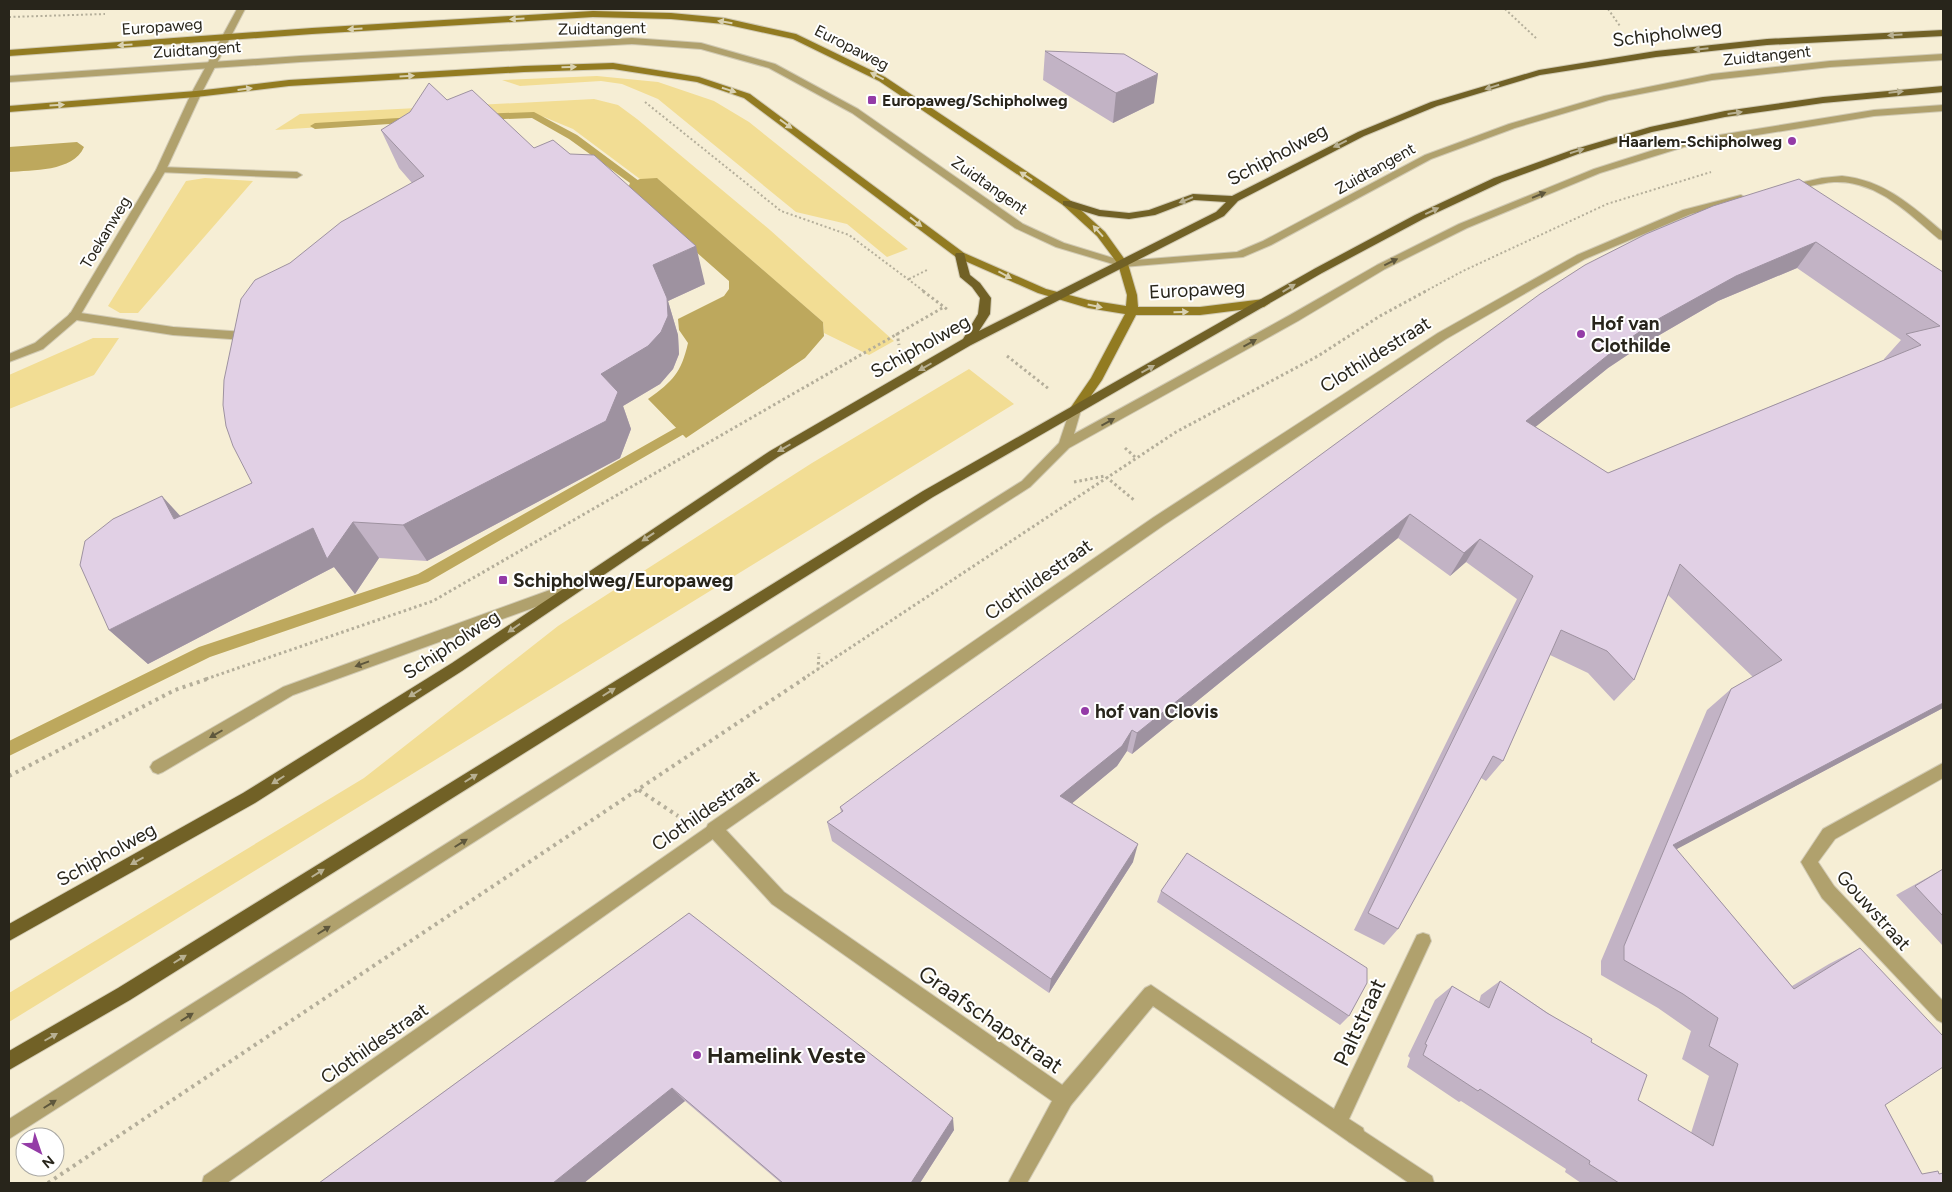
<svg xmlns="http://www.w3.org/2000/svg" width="1952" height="1192" font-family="Figtree,sans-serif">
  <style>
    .green { fill: #f2dd94 }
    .water { fill: #bda85d }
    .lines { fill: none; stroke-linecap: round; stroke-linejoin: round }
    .stream { fill: #bda85d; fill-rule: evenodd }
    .service-casing { stroke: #d1cab4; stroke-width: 2 }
    .minor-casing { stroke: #d1cab4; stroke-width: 2 }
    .secondary-casing { stroke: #d1cab4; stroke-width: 2 }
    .primary-casing { stroke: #d1cab4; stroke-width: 2 }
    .path-far2 { stroke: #b4ae9a; stroke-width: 2; stroke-dasharray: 2 2.5; stroke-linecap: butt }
    .path-far1 { stroke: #b4ae9a; stroke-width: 3; stroke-dasharray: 2.5 3; stroke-linecap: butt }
    .path { stroke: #b4ae9a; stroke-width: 4; stroke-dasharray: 3 4.5; stroke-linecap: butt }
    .service { fill: #b0a16d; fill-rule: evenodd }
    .minor { fill: #b0a16d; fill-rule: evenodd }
    .secondary { fill: #927b21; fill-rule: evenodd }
    .primary { fill: #716126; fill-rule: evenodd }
    .wall { fill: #c2b3c5; fill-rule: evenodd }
    .shaded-wall { fill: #9e92a0 }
    .building { fill: #e1d0e5; stroke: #9e92a0; fill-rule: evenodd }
    .oneway { fill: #d9d1b1 }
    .oneway2 { fill: #b8b092 }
    .oneway3 { fill: #5e573c }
    .poi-dot { fill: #943ba7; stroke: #fff; stroke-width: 2 }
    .labels { text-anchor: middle; stroke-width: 4; stroke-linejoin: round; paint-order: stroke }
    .far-street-label { font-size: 16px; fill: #28251b; stroke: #fff }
    .far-poi-label { font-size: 16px; font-weight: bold; fill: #28251b; stroke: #fff; text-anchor: start }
    .street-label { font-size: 19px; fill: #28251b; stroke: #fff }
    .poi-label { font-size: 19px; font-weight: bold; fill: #28251b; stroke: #fff; text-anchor: start }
    .near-street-label { font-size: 22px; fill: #28251b; stroke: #fff }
    .near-poi-label { font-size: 22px; font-weight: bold; fill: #28251b; stroke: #fff; text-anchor: start }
  </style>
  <rect width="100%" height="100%" fill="#f6eed5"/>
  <!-- green -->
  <path class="green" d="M597 76 658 82 714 101 749 122 908 249 887 257 847 224 796 212 658 99 622 84 601 81 520 86 502 80Z
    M594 99 618 105 637 119 770 230 894 341 869 355 824 333 823 322 658 179H640L573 129 544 117 527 114 275 130 300 114Z
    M205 178 253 181 138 313H120L108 306 186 181Z
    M93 338H119L94 375 9 409V375Z
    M969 369 1014 404 9 1022V993L364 778 558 626 812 463Z"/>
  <!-- water -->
  <path class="water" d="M77 142 84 147C73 172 32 170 9 172V147Z
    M657 178 823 322 824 336 805 358 686 438 648 399C673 381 681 373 688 343L679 330 678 319 724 296 729 289V281L627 191 630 183 640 179Z"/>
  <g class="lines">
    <!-- stream -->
    <path class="stream" d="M534 112 577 135 639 181 634 184 630 183 569 139 532 118 478 120 473 117 478 114Z
      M415 117 420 120 419 122 315 129 310 126 315 123Z
      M679 426 684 428 686 431 684 434 428 582 210 657 9 756V741L199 647 418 574Z"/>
    <defs>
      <path id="service" d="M632 38 701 43 775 64 858 109 1023 224 1064 243 1123 261 1237 252 1263 241 1425 155 1509 124 1604 96 1712 74 1830 61 1943 54V60L1830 67 1712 80 1609 100 1515 128 1431 159 1271 245 1243 257 1123 267 1056 247 1015 228 852 113 769 68 701 49 632 44 300 62 9 82V76L300 56Z
        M1943 105V111L1874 116 1684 147 1600 173 1467 228 1385 269 1298 321 1069 448 1030 487 9 1139V1119L1022 481 1059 443 1071 407 1075 406 1081 410 1074 434 1290 315 1377 265 1459 224 1594 169 1682 141 1874 110Z
        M161 167 297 172 302 175 297 178 158 172 156 170Z
        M74 312 173 327 245 332 251 336 245 340 173 335 70 319 68 316 70 313Z
        M572 582 577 584 579 588 577 592 293 695 163 772 158 774 153 772 150 767 153 762 283 687Z
        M714 822 720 824 722 829 720 834 227 1183H202L204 1176Z
        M1423 933 1429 935 1431 941 1349 1119 1363 1128 1365 1135 1363 1142 1356 1144 1349 1142 1153 1006 1071 1105 1064 1107 1057 1105 1055 1098 1057 1091 1145 988 1151 985 1334 1109 1417 935Z"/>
      <path id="minor" d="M237 9H245L201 94 166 170 78 319 43 349 9 362V354L35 343 70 314 156 170 191 94Z
        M1842 176C1884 180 1912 206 1943 232V240L1939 239C1909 214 1877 180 1834 182 1819 183 1804 188 1789 191L1784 188 1785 186 1822 178Z
        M1741 195 1746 198 1745 200 1691 214 1585 259 1446 339 1164 525 726 830 784 892 1071 1091 1073 1098 1071 1105 1027 1183H1008L1052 1101 772 904 708 834 706 829 708 824 1154 517 1438 333 1577 255 1683 210Z
        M1943 763V778L1835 839 1818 862 1834 886 1943 1001V1023L1937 1020 1822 898 1801 862 1823 829Z
        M1356 1126 1432 1176 1434 1183H1409L1349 1142 1347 1135 1349 1128Z"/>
      <path id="secondary" d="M593 11 671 13 724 18 796 34 885 77 1071 201 1105 232 1128 264 1137 295 1138 307H1200L1264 299 1270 303 1264 307 1200 315H1136L1102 380 1079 413 1075 414 1069 410 1091 378 1125 314 1088 308 1038 293 956 257 744 98 697 82 613 69 524 72 289 86 196 97 9 112V106L196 91 289 80 524 66 613 63 699 77 750 94 964 253 1046 289 1088 300 1126 306 1127 295 1118 264 1097 236 1063 205 879 81 793 39 724 24 671 19 593 17 312 34 9 56V50L312 28Z"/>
      <path id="primary" d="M1943 30V36L1767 45 1656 57 1540 75 1437 106 1364 136 1238 201 1224 216 971 345 778 457 462 671 255 803 9 941V924L243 793 452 663 770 451 963 339 978 314 980 298 972 287 960 277 955 255 956 253H964L970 275 980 283 991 298 990 314 979 331 1216 212 1226 202 1194 200 1155 215 1129 219 1099 216 1063 205V201H1071L1100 210 1129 213 1149 210 1193 194 1232 196 1358 132 1431 102 1539 70 1656 51 1767 39Z
        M1943 86V92L1823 103 1725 117 1652 132 1578 154 1502 182 1423 219 1322 273 933 497 130 1000 9 1070V1051L118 988 923 491 1314 269 1415 215 1494 178 1572 150 1650 127 1725 111 1823 97Z"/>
    </defs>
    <!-- service casing -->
    <use href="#service" class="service-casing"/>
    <!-- minor casing -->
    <use href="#minor" class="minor-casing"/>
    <!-- secondary casing -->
    <use href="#secondary" class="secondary-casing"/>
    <!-- primary casing -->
    <use href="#primary" class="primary-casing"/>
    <!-- path-far2 -->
    <path class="path-far2" d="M1505 9 1536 38
      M1608 9 1620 26
      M9 17 105 14
      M645 102 781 211 849 235 925 292
      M909 279 929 269
      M1424 292 1463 271 1607 204 1711 172"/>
    <!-- path-far1 -->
    <path class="path-far1" d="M923 291 948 310
      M897 333 899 345
      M1007 356 1049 389
      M1125 448 1135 457
      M1074 482 1105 476 1134 500
      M818 670 819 653
      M206 679 433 601 944 307
      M803 679 1176 432 1318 356 1380 316 1426 291"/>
    <!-- path -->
    <path class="path" d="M9 776 175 690 210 678
      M639 790 678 816
      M48 1183 805 678"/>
    <!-- service -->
    <use href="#service" class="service"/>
    <!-- minor -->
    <use href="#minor" class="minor"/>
    <!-- secondary -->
    <use href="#secondary" class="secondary"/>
    <!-- primary -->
    <use href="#primary" class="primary"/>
  </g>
  <!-- wall -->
  <path class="wall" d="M1045 51 1154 103 1113 123 1043 80Z
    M447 100 534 148 705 284 668 301 678 335 679 354 673 369 660 384 623 406 631 429 620 458 427 561 379 558 355 594 334 567 148 664 109 630 180 516 252 483 290 263 412 183 399 168 381 130Z
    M1713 206 1943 272V708L1676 849 1792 986 1829 964 1860 948 1885 1105 1922 1174 1943 1183H1581L1565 1172 1566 1169 1461 1101 1459 1102 1407 1067 1410 1058 1408 1056 1435 1000 1452 986 1479 1002 1481 995 1500 981 1591 1042 1638 1100 1691 1133 1709 1076 1682 1059 1691 1031 1658 1008 1601 975V961L1707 710 1731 689 1753 677 1668 595 1634 680 1614 701 1588 673 1550 655 1503 761 1486 781 1481 778 1398 929 1384 945 1354 930 1517 599 1466 562 1450 576 1398 538 1132 754 1127 751 1117 766 1072 803 1133 862 1049 993 832 841 827 822 841 812 840 807ZM1797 268 1901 340 1884 359V360L1608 473 1535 427 1608 368 1644 344 1718 301Z
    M1943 869V946L1896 895Z
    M1161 891 1349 1016 1340 1025 1157 902Z
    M689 913 954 1130 920 1183H781L685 1101 584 1183H319Z"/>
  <!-- shaded-wall -->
  <path class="shaded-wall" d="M1158 74 1154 103 1113 123 1116 93Z
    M1816 242 1797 268 1718 301 1644 344 1608 368 1512 446 1526 421 1623 343 1660 318 1736 276Z
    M696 246 705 284 668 301 678 335 679 354 673 369 660 384 623 406 631 429 620 458 427 561 403 525 601 374 653 265Z
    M162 496 195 532 174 519Z
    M1410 514 1398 538 1132 754 1137 733Z
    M353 522 379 558 355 594 334 567 148 664 109 630 313 528Z
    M1480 539 1466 562 1450 576 1464 553Z
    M1943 703V708L1660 858 1673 845Z
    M1132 730 1127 751 1117 766 1058 815 1060 796Z
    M1138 844 1133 862 1049 993 1051 979Z
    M672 1088 685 1101 584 1183H553Z
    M953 1118 954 1130 920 1183H911Z"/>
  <!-- building -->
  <path class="building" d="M1045 51 1124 54 1158 74 1116 93Z
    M429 83 447 100 472 90 534 148 553 140 570 154 594 155 696 246 653 265 667 298 668 316 661 332 648 346 601 374 618 392 606 421 403 525 353 522 327 559 313 528 109 630 80 565 85 541 113 519 162 496 174 519 252 483 233 446 226 426 223 405 224 380 241 299 255 280 290 263 341 222 424 176 381 130 410 112Z
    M1799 179 1943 272V703L1673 845 1794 989 1860 948 1943 1036V1067L1885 1105 1922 1174 1938 1171 1939 1174 1943 1173V1183H1619L1589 1164 1590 1161 1480 1089 1478 1091 1423 1055 1427 1045 1425 1044 1452 986 1489 1008 1500 981 1547 1013 1592 1039 1591 1042 1647 1075 1638 1100 1713 1146 1738 1064 1709 1046 1718 1018 1683 994 1624 960V946L1731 689 1782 660 1680 564 1634 680 1607 651 1561 630 1503 761 1493 756 1398 929 1368 913 1533 576 1480 539 1464 553 1410 514 1137 733 1132 730 1122 746 1060 796 1138 844 1051 979 827 822 843 811 840 807 1540 294 1585 265 1646 234 1713 206ZM1816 242 1940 326 1906 334 1921 345 1608 473 1526 421 1623 343 1660 318 1736 276Z
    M1187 853 1367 968V983L1349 1016 1161 891Z
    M1943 869V916L1915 886Z
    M689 913 953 1118 911 1183H783L672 1088 553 1183H319Z"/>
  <!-- one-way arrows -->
  <defs><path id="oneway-solid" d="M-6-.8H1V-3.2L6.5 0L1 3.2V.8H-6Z" transform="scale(1.25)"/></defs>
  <g class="oneway">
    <use href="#oneway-solid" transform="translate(517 19) rotate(177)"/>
    <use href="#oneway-solid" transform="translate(725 22) rotate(-171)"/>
    <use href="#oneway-solid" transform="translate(355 29) rotate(177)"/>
    <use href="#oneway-solid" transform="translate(125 45) rotate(176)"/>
    <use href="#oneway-solid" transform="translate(569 67) rotate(-2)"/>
    <use href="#oneway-solid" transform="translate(407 76) rotate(-4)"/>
    <use href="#oneway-solid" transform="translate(877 76) rotate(-153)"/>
    <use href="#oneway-solid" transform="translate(245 89) rotate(-7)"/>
    <use href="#oneway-solid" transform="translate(729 90) rotate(18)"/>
    <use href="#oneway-solid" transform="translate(57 105) rotate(-4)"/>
    <use href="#oneway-solid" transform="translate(786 124) rotate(36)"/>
    <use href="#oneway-solid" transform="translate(1026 176) rotate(-146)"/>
    <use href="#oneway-solid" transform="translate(916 222) rotate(38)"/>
    <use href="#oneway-solid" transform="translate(1098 231) rotate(-132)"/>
    <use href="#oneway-solid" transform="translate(1005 275) rotate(29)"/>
    <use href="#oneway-solid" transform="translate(1095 306) rotate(12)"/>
    <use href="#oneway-solid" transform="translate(1181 312) rotate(-2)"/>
  </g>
  <g class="oneway2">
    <use href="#oneway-solid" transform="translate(1895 35) rotate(177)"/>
    <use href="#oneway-solid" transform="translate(1701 49) rotate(174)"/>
    <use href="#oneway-solid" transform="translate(1492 87) rotate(163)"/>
    <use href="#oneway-solid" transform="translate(1896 92) rotate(-6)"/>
    <use href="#oneway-solid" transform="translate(1735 113) rotate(-8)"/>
    <use href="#oneway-solid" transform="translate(1340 144) rotate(154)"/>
    <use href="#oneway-solid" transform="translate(1577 151) rotate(-18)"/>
    <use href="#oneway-solid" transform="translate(1186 200) rotate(158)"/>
    <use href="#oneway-solid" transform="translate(1432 211) rotate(-25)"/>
    <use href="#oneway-solid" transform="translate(1289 288) rotate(-31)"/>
    <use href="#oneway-solid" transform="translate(925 367) rotate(150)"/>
    <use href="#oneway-solid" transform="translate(1148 369) rotate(-29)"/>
    <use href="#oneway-solid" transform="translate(784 448) rotate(150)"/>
    <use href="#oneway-solid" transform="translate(648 537) rotate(146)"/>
    <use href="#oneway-solid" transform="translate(514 628) rotate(145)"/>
    <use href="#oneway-solid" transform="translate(609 692) rotate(-32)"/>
    <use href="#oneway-solid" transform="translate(415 693) rotate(148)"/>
    <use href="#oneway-solid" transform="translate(471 778) rotate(-32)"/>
    <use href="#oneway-solid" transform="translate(278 780) rotate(148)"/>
    <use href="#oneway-solid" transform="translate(137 861) rotate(151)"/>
    <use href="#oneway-solid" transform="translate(318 873) rotate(-32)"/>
    <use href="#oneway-solid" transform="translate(180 959) rotate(-32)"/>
    <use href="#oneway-solid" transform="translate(51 1037) rotate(-30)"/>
  </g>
  <g class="oneway3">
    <use href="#oneway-solid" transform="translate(1539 195) rotate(-22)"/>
    <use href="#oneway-solid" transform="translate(1391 262) rotate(-26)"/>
    <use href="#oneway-solid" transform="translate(1250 343) rotate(-29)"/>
    <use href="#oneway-solid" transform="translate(1108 422) rotate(-29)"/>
    <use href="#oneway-solid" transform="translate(362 664) rotate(160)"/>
    <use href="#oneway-solid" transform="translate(216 734) rotate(150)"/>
    <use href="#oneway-solid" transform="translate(461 843) rotate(-32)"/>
    <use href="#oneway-solid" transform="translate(324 930) rotate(-32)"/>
    <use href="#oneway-solid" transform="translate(187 1017) rotate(-32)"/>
    <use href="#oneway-solid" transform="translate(50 1104) rotate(-32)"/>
  </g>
  <!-- markers -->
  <g class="poi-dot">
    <rect x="867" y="95" width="10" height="10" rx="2.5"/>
    <circle cx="1792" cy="141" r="5"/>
    <circle cx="1581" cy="334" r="5"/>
    <rect x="498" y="575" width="10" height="10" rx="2.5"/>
    <circle cx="1085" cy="711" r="5"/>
    <circle cx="697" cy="1055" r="5"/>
  </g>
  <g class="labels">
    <!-- far-street labels -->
    <g class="far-street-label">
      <text transform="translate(162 26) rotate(-4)" y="6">Europaweg</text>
      <text transform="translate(602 28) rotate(-1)" y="6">Zuidtangent</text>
      <text transform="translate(852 47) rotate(27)" y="6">Europaweg</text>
      <text transform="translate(197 49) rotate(-4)" y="6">Zuidtangent</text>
      <text transform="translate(1767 55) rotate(-6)" y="6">Zuidtangent</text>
      <text transform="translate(1375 168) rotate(-29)" y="6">Zuidtangent</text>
      <text transform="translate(990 185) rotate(35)" y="6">Zuidtangent</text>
      <text transform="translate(105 232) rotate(-59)" y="6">Toekanweg</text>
    </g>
    <!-- far-poi labels -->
    <g class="far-poi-label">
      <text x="882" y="106">Europaweg/Schipholweg</text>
      <text x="1782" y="147" text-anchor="end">Haarlem-Schipholweg</text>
    </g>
    <!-- street labels -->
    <g class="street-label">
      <text transform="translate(1667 33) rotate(-7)" y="7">Schipholweg</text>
      <text transform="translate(1277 154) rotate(-28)" y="7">Schipholweg</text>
      <text transform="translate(1197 289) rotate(-3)" y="7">Europaweg</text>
      <text transform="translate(920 346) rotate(-29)" y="7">Schipholweg</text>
      <text transform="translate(1375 354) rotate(-32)" y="7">Clothildestraat</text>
      <text transform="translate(1038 579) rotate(-35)" y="7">Clothildestraat</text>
      <text transform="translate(451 644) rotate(-33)" y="7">Schipholweg</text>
      <text transform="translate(705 810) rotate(-35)" y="7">Clothildestraat</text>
      <text transform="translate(106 854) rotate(-29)" y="7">Schipholweg</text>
      <text transform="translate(1874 910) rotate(48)" y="7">Gouwstraat</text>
      <text transform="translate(374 1043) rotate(-35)" y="7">Clothildestraat</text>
    </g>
    <!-- poi labels -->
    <g class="poi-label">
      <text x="1591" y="330">Hof van<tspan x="1591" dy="22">Clothilde</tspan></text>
      <text x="513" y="587">Schipholweg/Europaweg</text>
      <text x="1095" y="718">hof van Clovis</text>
    </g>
    <!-- near-street labels -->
    <g class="near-street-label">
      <text transform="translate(991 1019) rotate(35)" y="8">Graafschapstraat</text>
      <text transform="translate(1359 1022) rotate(-65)" y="8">Paltstraat</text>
    </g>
    <!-- near-poi labels -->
    <g class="near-poi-label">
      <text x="707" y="1063">Hamelink Veste</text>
    </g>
  </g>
  <!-- border -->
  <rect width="1952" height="1192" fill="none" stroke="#28251b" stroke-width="20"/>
  <!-- north arrow -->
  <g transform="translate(40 1152) rotate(140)"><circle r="24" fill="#ffffff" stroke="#a9a8a4"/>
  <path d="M0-4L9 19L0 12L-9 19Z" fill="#943ba7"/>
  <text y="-8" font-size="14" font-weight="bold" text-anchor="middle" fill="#28251b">N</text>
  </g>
</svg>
